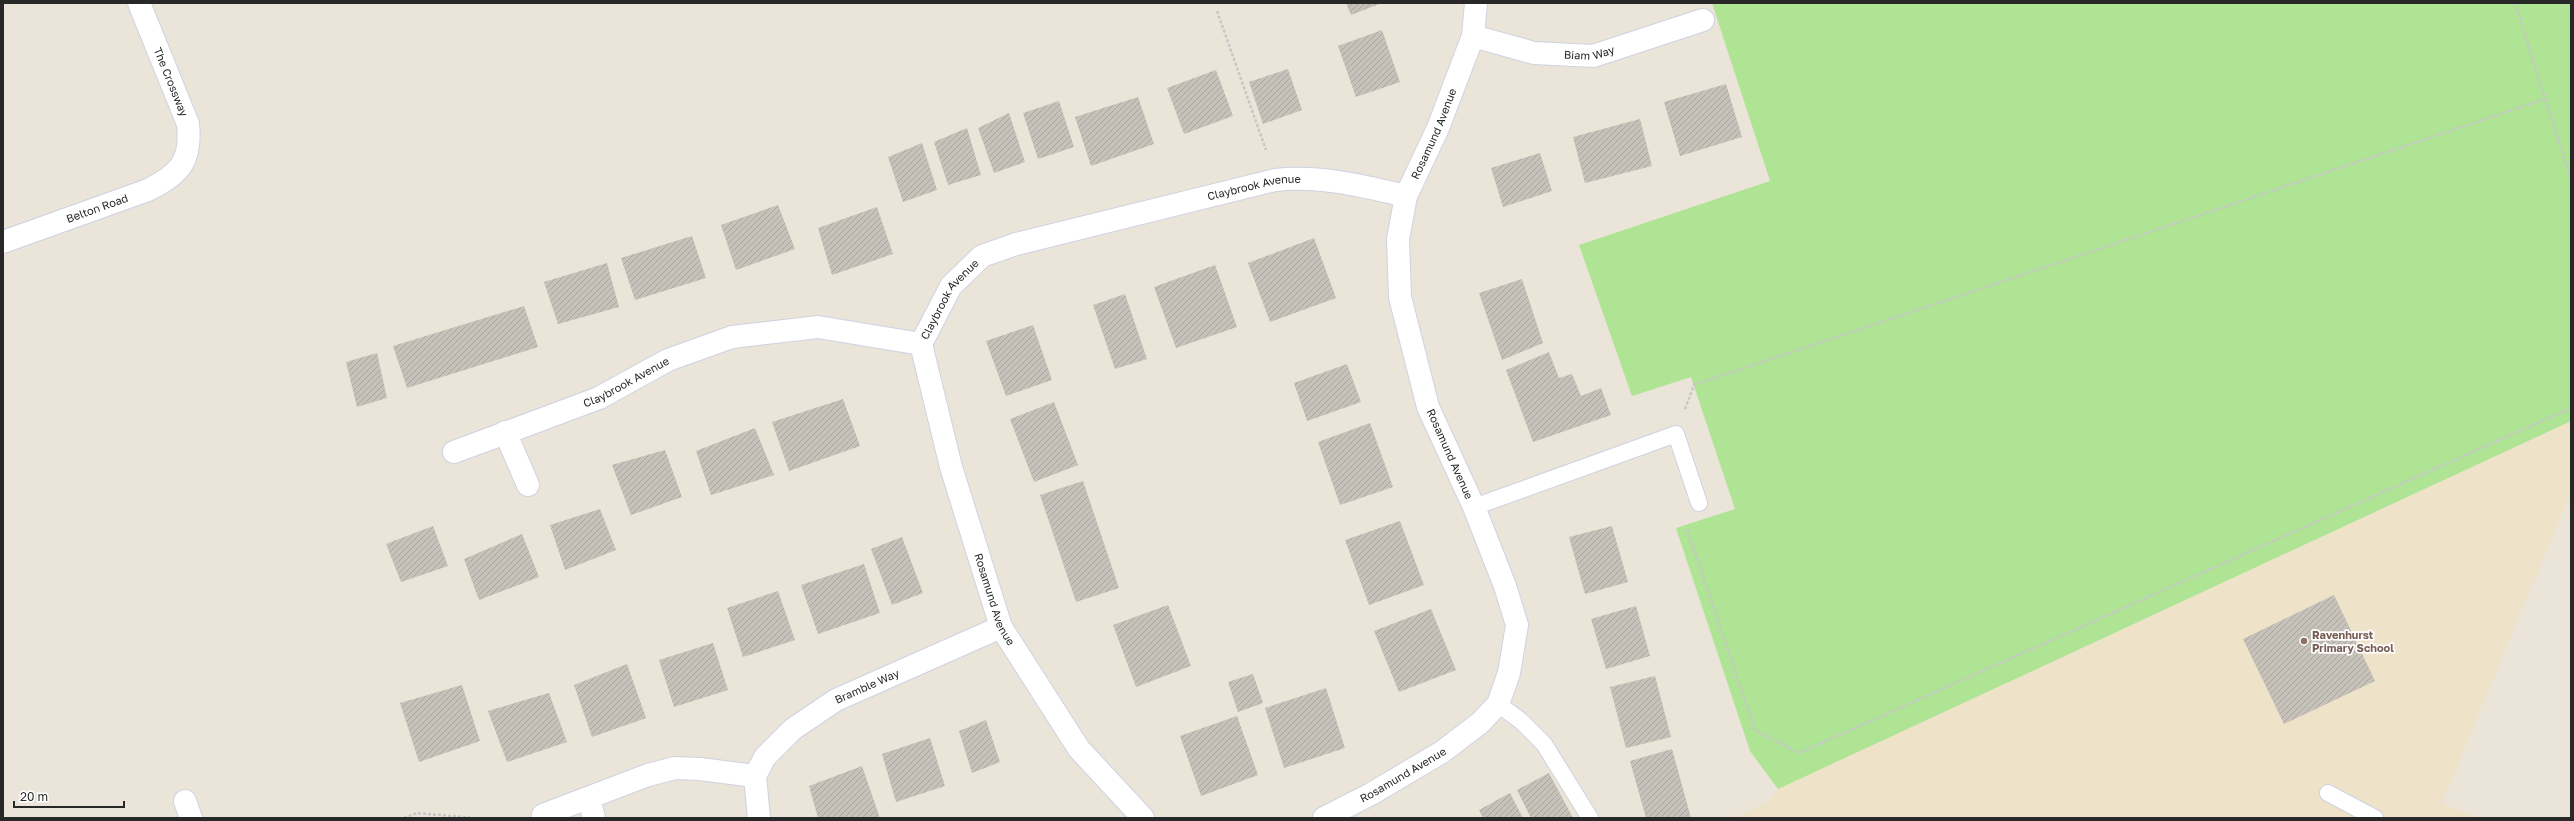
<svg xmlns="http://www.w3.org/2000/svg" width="2574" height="821" font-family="'Golos Text',sans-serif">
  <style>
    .education { fill: #eee2c8 }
    .garden { fill: #aee493 }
    .building { fill: url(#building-hatch) }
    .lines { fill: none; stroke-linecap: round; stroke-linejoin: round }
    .service-casing { stroke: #ced2e2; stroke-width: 18 }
    .minor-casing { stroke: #ced2e2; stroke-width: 24 }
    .path { stroke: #c7c7c7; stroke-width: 2.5; stroke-dasharray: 3 2; stroke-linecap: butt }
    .service { stroke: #fff; stroke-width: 16 }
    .minor { stroke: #fff; stroke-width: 22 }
    .education-dot { fill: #8d6e63; stroke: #fff; stroke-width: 1.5 }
    .labels { text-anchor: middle; stroke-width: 3.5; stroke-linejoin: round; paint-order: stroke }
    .street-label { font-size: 11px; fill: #282828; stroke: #fff }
    .education-label { font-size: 11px; font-weight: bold; fill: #785e54; stroke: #fff; text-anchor: start }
  </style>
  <defs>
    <pattern id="building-hatch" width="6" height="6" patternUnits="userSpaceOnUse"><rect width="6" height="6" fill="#c6c1b9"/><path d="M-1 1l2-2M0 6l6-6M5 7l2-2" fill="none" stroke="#aaa69f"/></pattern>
  </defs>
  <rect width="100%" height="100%" fill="#ebe4d9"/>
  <!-- education -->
  <path class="education" d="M2571 421V492L2442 803 2479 818H1734L1768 801 1778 789Z"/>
  <!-- garden -->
  <path class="garden" d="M1712 3H2571V421L1778 789 1750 751 1676 528 1735 509 1691 377 1632 396 1579 245 1770 181Z"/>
  <!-- building -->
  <path class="building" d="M1346 3H1382L1351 15Z
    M1382 30 1400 82 1356 97 1338 46Z
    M1288 69 1302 110 1263 124 1249 82Z
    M1216 70 1233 116 1184 134 1167 88Z
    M1726 84 1742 137 1680 156 1664 102Z
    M1138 97 1154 144 1091 166 1075 117Z
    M1059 101 1074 147 1038 159 1023 113Z
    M1009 113 1025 162 994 173 978 128Z
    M1640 119 1652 166 1585 183 1573 137Z
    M967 128 981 175 948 185 934 142Z
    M922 143 937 190 903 202 888 157Z
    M1540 153 1552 191 1503 207 1491 168Z
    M778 205 795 249 736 270 721 225Z
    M877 207 893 254 832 275 818 228Z
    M692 236 706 278 635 300 621 258Z
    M1314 238 1336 298 1270 322 1248 263Z
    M607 263 619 307 558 324 544 282Z
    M1215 265 1237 327 1176 348 1154 287Z
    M1522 279 1543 343 1502 360 1479 293Z
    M1125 294 1147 359 1115 369 1093 305Z
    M524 306 538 347 407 388 393 346Z
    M1033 325 1052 380 1006 396 986 341Z
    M1549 352 1559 378 1572 374 1581 396 1601 388 1611 415 1533 442 1506 370Z
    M377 353 387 398 357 407 346 362Z
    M1347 364 1361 402 1307 421 1294 383Z
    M843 399 860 446 789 471 772 422Z
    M1054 402 1078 465 1034 482 1010 419Z
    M1370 423 1393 487 1340 505 1318 442Z
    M755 428 774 475 711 495 696 451Z
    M665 450 682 497 631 515 612 465Z
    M1083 481 1119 588 1076 602 1040 495Z
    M600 509 616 550 565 570 550 525Z
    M1400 521 1424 585 1369 605 1345 540Z
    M433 526 448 566 401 582 386 544Z
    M1612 526 1628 582 1585 594 1569 537Z
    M522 534 539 577 479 600 464 559Z
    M902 537 923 593 892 605 871 549Z
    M864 564 880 613 818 634 801 585Z
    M778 591 795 640 743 657 727 608Z
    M2334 595 2375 681 2284 724 2243 639Z
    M1168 605 1191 666 1136 687 1113 625Z
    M1636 606 1650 656 1606 669 1591 619Z
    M1431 609 1456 670 1399 692 1374 631Z
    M713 643 728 690 674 707 659 660Z
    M627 664 646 718 592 737 574 685Z
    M1253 674 1263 703 1238 712 1228 682Z
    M1655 676 1671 737 1626 748 1610 687Z
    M462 685 480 741 419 762 400 703Z
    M1326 688 1345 748 1284 768 1265 708Z
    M549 693 567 742 507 762 488 711Z
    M1237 716 1258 775 1201 796 1180 736Z
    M986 720 1000 762 972 773 959 731Z
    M930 738 945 786 896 802 882 754Z
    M1672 749 1691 818H1646L1630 761Z
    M862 766 880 818H818L809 786Z
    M1549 773 1573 818H1531L1517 790Z
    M1510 793 1523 818H1483L1479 810Z"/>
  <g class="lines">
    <defs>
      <path id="service" d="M1474 507 1676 434 1699 503
        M1498 704 1521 721 1544 744 1590 818
        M2328 793 2375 818"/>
      <g id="minor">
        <path id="s1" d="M1473 36 1534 53 1593 56 1703 20"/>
        <path id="s2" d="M3 242 148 190C180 174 192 161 188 124L139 3"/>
        <path id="s3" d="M921 344 951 467 1001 627 1079 749 1143 818"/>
        <path d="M505 432 528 485"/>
        <path id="s4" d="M454 452 599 398 668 360 732 337 818 327 921 344 951 286 982 256 1016 244 1275 180C1319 175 1363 186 1406 196"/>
        <path d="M589 798 594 818"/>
        <path d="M185 801 191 818"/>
        <path d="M543 815 648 775 675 768 700 769 755 776"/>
        <path id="s5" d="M759 818 755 776 765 757 793 729 836 700 1001 627"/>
        <path id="s6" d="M1324 818 1371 794 1442 752 1480 723 1498 704 1509 673 1517 625 1505 586 1474 507 1428 407 1400 297 1398 239 1406 196 1438 128 1473 36 1476 3"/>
      </g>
    </defs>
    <!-- service casing -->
    <use href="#service" class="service-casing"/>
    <!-- minor casing -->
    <use href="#minor" class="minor-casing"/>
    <!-- path -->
    <path class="path" d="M2515 3 2571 181
      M1217 11 1266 150
      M1685 409 1694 385 2545 99
      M1687 529 1755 730 1799 753 2571 408
      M404 818 417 813 475 818"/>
    <!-- service -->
    <use href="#service" class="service"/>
    <!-- minor -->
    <use href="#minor" class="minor"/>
  </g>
  <!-- markers -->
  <circle class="education-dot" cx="2304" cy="641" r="4"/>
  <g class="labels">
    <!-- street labels -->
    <g class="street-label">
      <text dy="4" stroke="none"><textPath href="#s1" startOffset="119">Biam Way</textPath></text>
      <text transform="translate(171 82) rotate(68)" y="4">The Crossway</text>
      <text dy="4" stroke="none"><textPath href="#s6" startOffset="810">Rosamund Avenue</textPath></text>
      <text dy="4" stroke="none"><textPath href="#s4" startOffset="882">Claybrook Avenue</textPath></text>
      <text dy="4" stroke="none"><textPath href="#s2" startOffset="100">Belton Road</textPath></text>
      <text dy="4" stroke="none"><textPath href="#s4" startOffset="546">Claybrook Avenue</textPath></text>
      <text dy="4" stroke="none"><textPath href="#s4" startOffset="186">Claybrook Avenue</textPath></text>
      <text transform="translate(1450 454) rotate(66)" y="4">Rosamund Avenue</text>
      <text dy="4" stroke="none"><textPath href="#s3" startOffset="266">Rosamund Avenue</textPath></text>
      <text dy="4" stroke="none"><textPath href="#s5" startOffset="189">Bramble Way</textPath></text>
      <text dy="4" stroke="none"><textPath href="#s6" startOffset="90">Rosamund Avenue</textPath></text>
    </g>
    <!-- education labels -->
    <g class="education-label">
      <text x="2312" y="639">Ravenhurst<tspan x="2312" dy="13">Primary School</tspan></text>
    </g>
  </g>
  <!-- border -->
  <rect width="2574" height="821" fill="none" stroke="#282828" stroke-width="8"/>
  <!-- scale -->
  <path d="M14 801v6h110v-6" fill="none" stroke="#282828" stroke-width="2"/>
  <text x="20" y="801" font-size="12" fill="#282828" stroke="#ffffff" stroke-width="3" paint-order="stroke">20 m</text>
</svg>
